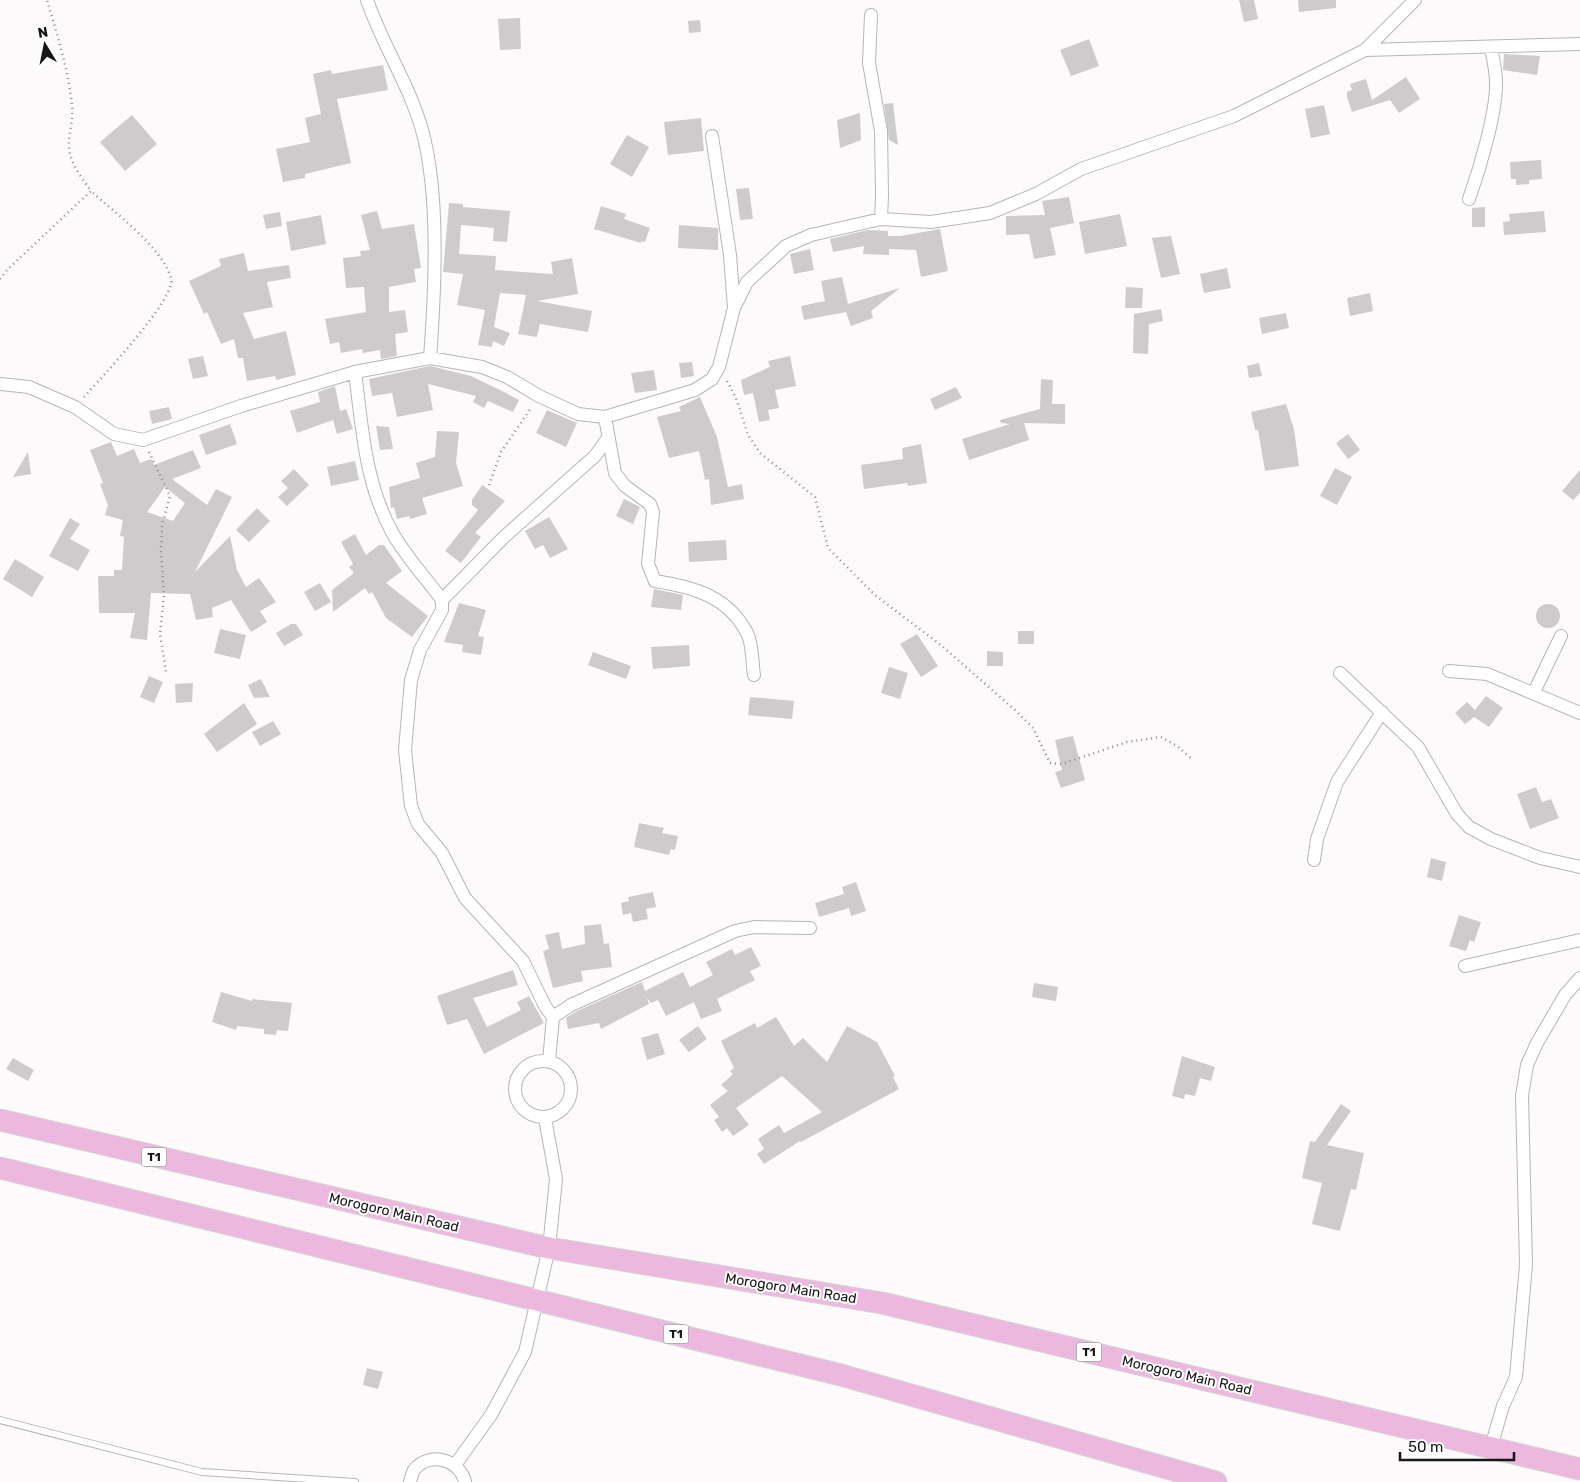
<svg xmlns="http://www.w3.org/2000/svg" width="1580" height="1482" font-family="Rubik,sans-serif">
  <style>
    .building { fill: #cecbcd; fill-rule: evenodd }
    .lines { fill: none; stroke-linecap: round; stroke-linejoin: round }
    .service-casing { stroke: #b8b5b7; stroke-width: 8 }
    .minor-casing { stroke: #b8b5b7; stroke-width: 14 }
    .trunk-casing { stroke: #d5d5d5; stroke-width: 23 }
    .path { stroke: #8d8b8c; stroke-width: 2.5; stroke-dasharray: 1 4; stroke-linecap: butt }
    .service { stroke: #fff; stroke-width: 6 }
    .minor { stroke: #fff; stroke-width: 12 }
    .trunk { stroke: #ecb8de; stroke-width: 21 }
    .labels { text-anchor: middle; stroke-width: 4; stroke-linejoin: round; paint-order: stroke }
    .shield { fill: #fff; stroke: #5d5c5c; stroke-width: 1 }
    .shield-label { font-size: 12px; font-weight: bold; fill: #171616 }
    .street-label { font-size: 14px; fill: #171616; stroke: #fff }
  </style>
  <rect width="100%" height="100%" fill="#fdfafc"/>
  <!-- building -->
  <path class="building" d="M1239 0H1254L1258 19 1244 22Z
    M1298 0H1336V8L1299 12Z
    M520 18 521 49 500 50 498 19Z
    M700 20 701 32 689 33 688 21Z
    M1089 39 1099 66 1071 76 1060 50Z
    M1504 54 1540 56 1537 75 1503 70Z
    M383 65 388 90 337 99 351 163 305 174V178L283 182 276 149 310 142 305 118 321 114 313 74 331 70 332 74Z
    M1406 77 1420 99 1399 113 1390 100 1352 112 1347 97V92L1352 90 1350 84 1366 79 1372 100Z
    M893 103 898 145 889 140 884 104Z
    M1324 105 1330 134 1311 138 1305 109Z
    M860 113 861 140 840 148 837 120Z
    M132 115 157 144 125 171 100 142Z
    M701 118 704 151 668 155 664 122Z
    M627 135 649 147 632 177 610 164Z
    M1541 160 1542 179 1529 180V184L1516 185V179H1511L1510 162Z
    M749 188 753 219 740 220 736 189Z
    M1069 197 1074 223 1050 228 1056 255 1034 259 1029 234 1006 235V216L1045 215 1042 201Z
    M449 203 463 204V207L510 211 507 242 493 241 494 228 461 225 459 254 496 256 495 270 553 274 551 262 572 258 578 294 537 301 592 311 588 332 540 324 537 337 518 334 526 295 500 293 494 327 510 333 504 346 493 341 492 347 478 345 485 310 457 305 463 274 443 272Z
    M601 206 626 214 624 219 650 228 645 242 641 241V243L594 229Z
    M1485 207V227H1472V208Z
    M377 211 382 229 414 224 421 268 414 269 416 282 389 287V312L405 310 408 332 395 334 397 356 381 359 380 350 363 353 362 349 341 353 339 342 330 344 325 319 366 312 364 287 346 288 343 258 361 256 360 251 370 250 361 215Z
    M1544 211 1546 232 1504 235 1503 222 1510 221 1509 214Z
    M280 212 282 226 266 229 263 215Z
    M1120 214 1127 246 1085 254 1079 222Z
    M321 215 326 244 291 251 286 222Z
    M679 225 718 228V250L678 248Z
    M940 229 948 271 921 277 916 250 889 249V255L863 254 864 246 833 252 830 239 868 230 888 231V236H901Z
    M1171 236 1180 274 1161 278 1152 238Z
    M810 249 814 270 794 274 790 254Z
    M244 253 248 271 289 265 291 278 267 282 273 307 243 313 254 339 286 331 296 375 276 380 275 376 247 381 243 358H238L234 339 221 344 207 312 204 314 189 281 221 266 219 259Z
    M1227 268 1231 288 1204 293 1200 274Z
    M842 277 848 304 900 288 871 311 873 318 851 326 846 312 804 320 801 306 825 301 821 281Z
    M1126 287 1143 288 1142 308H1125Z
    M1370 293 1373 311 1350 316 1347 298Z
    M1161 309 1163 321 1149 324 1148 354 1133 353 1134 314Z
    M1286 313 1289 328 1262 334 1259 318Z
    M203 356 208 376 193 379 188 359Z
    M790 356 796 386 775 390 779 408 768 410 770 420 759 422 753 393 744 395 741 380 770 367 768 361Z
    M692 362 694 376 681 378 679 363Z
    M1259 363 1262 376 1249 378 1247 366Z
    M430 366 471 376 504 392 519 400 513 412 488 401 484 408 473 402 476 396 428 384 433 410 397 417 392 393 372 396 369 379Z
    M654 370 657 390 635 393 631 373Z
    M1041 379 1053 380 1052 404H1065V424L1024 423 1029 440 969 460 962 439 1010 424 1001 423 1000 420 1040 409Z
    M335 386 340 411 346 409 353 429 337 434 333 420 297 433 290 411 320 402 318 392Z
    M956 387 962 398 935 410 930 399Z
    M700 397 717 437 728 487 742 484 744 499 711 505 709 479 705 480 699 451 669 458 657 417 681 411 679 407Z
    M1286 404 1294 429 1299 466 1265 471 1258 430H1255L1251 412Z
    M169 407 172 419 152 424 149 411Z
    M547 410 577 423 566 447 536 433Z
    M230 424 237 444 206 455 199 435Z
    M376 426 389 427 393 449 380 450Z
    M437 431 459 432 456 463 463 486 422 498 427 514 410 519 409 516 397 519 394 507 391 508 389 487 420 478 416 463 435 457Z
    M1348 434 1360 450 1348 459 1336 443Z
    M111 442 117 456 134 449 140 463 151 459 154 465 193 450 201 468 172 479 207 505 216 489 232 497 195 572 230 536 237 570 246 587 259 578 276 602 260 611 267 622 251 632 231 600 212 608 213 617 196 620 190 594 151 593 147 640 130 638 135 613H99L98 576H114V570H122L124 537 120 536 123 520 105 515 108 505 100 484 103 483 90 450ZM165 487 185 503 173 521 147 512Z
    M921 444 927 483 908 486 907 483 864 489 861 465 903 459 902 448Z
    M28 452 31 474 13 477Z
    M355 461 359 480 331 486 327 467Z
    M1335 468 1352 477 1337 505 1320 496Z
    M294 469 309 485 287 506 278 497 288 488 281 481Z
    M1580 470V493L1573 500 1562 491Z
    M482 485 505 501 475 533 481 537 461 563 445 551 478 510 472 505V500Z
    M624 499 640 507 633 524 616 516Z
    M257 508 270 521 249 542 236 530Z
    M549 517 568 549 550 558 543 545 535 549 525 531Z
    M70 518 80 524 70 539 90 550 78 571 49 556Z
    M355 534 366 555 379 545H384L402 571 386 583 428 616 412 637 386 618 372 592 369 594 365 588 333 612 332 590 354 573 349 567 353 564 341 542Z
    M726 540 727 560 689 562 688 542Z
    M15 559 44 577 32 597 3 579Z
    M320 583 331 602 315 611 304 592Z
    M654 589 683 595 681 610 651 607Z
    M459 603 486 610 478 636 484 637 481 655 462 652 463 645 444 642Z
    M1536 616a12 12 0 1 1 24 0a12 12 0 1 1-24 0Z
    M291 624H296L303 635 284 646 276 633Z
    M220 629 246 635 240 659 214 653Z
    M1018 631H1034V644H1018Z
    M917 634 938 666 921 677 900 644Z
    M689 645 690 666 653 669 651 647Z
    M987 651 1003 652V666H987Z
    M593 652 631 666 626 679 588 665Z
    M889 667 908 673 900 699 881 693Z
    M149 676 163 682 154 703 140 697Z
    M261 679 270 697 254 698 248 685Z
    M193 683 192 702 176 703 175 684Z
    M1486 696 1503 708 1489 727 1474 717 1465 724 1455 713 1467 702 1475 710Z
    M750 697 794 701 792 719 748 715Z
    M244 703 257 724 217 752 204 734Z
    M273 721 281 734 260 746 252 732Z
    M1073 736 1085 780 1061 788 1055 772 1062 770 1055 740Z
    M1536 787 1542 802 1551 799 1559 818 1530 829 1517 794Z
    M639 823 664 828 662 833 678 836 675 850 671 849 669 855 634 847Z
    M1431 858 1446 862 1442 881 1427 877Z
    M856 882 866 911 851 916 849 908 819 917 815 903 844 894 842 887Z
    M653 892 656 907 646 909 648 919 633 922 631 913 623 915 621 903 629 901 628 897Z
    M1459 915 1481 922 1474 942 1470 940 1466 951 1449 946Z
    M601 924 604 944 609 943 612 967 581 971 583 981 553 988 543 951 549 949 545 935 559 932 562 949 585 944 584 926Z
    M751 947 761 966 750 971 755 980 717 999 722 1011 701 1019 694 1002 666 1016 658 1000 651 1003 647 998 649 1004 601 1029 599 1023 568 1029 566 1018 575 1012 642 982 645 991 683 972 690 987 713 975 706 962 732 949 735 955Z
    M513 970 518 985 473 998 487 1027 521 1010 517 1002 529 996 544 1023 484 1054 467 1019 447 1025 437 996Z
    M1034 983 1058 987 1056 1001 1032 997Z
    M221 992 252 1001V999L292 1003 288 1031 277 1030 276 1035 264 1034V1029L237 1026 236 1030 212 1022Z
    M776 1017 794 1046 803 1038 827 1062 847 1026 877 1042 895 1076 893 1077 899 1089 801 1142 800 1141 764 1164 757 1154 764 1149 758 1139 779 1125 784 1133 822 1112 782 1076 736 1108 749 1125 733 1136 727 1128 722 1132 714 1120 719 1117 710 1105 728 1091 721 1085 733 1074 730 1071 734 1068 721 1041 755 1023 757 1028Z
    M698 1026 707 1039 689 1052 679 1040Z
    M658 1033 665 1054 647 1060 641 1038Z
    M1182 1056 1215 1067 1211 1081 1200 1078 1195 1096 1185 1094 1184 1099 1172 1096Z
    M13 1058 34 1070 28 1081 6 1069Z
    M1341 1104 1351 1111 1327 1145 1364 1153 1356 1190 1351 1189 1340 1231 1312 1224 1322 1183 1302 1178 1310 1141 1315 1142Z
    M367 1368 383 1372 378 1389 363 1385Z"/>
  <g class="lines">
    <defs>
      <path id="service" d="M0 1420 202 1472 355 1482"/>
      <path id="minor" d="M367 0C382 44 409 84 422 130 440 194 435 291 430 358
        M871 15 869 63 881 131 882 195 881 219
        M1365 50 1580 44
        M712 136 730 255 734 308
        M1469 199C1479 171 1497 112 1496 82 1496 71 1493 59 1491 47
        M355 372C362 427 365 483 392 532 405 556 426 578 442 600V610L420 650 411 680 405 750 411 806 418 824 442 853 465 898 523 961 545 1006 553 1017 549 1061
        M0 384 29 387 75 407 114 434 143 440 241 406 355 372 430 358 482 367 507 377 539 396 578 414 605 417 695 390 712 379 719 367 734 308 747 282 786 246 811 235 881 219 931 222 990 213 1036 194 1081 169 1234 116 1365 50 1415 0
        M605 417 615 473 625 486 650 504 653 512 648 564 655 581C693 587 728 596 747 633 753 644 752 663 754 675
        M442 600 504 537 595 456 608 438
        M1449 671 1487 674 1580 713
        M1340 673 1418 747 1457 814 1469 827 1491 839 1540 858 1580 867
        M1534 692 1561 636
        M1314 860 1317 839 1337 782 1382 712
        M1465 966 1580 940
        M553 1017 571 1005 735 931 754 927 810 928
        M515 1089a28 28 0 1 1 56 0a28 28 0 1 1-56 0Z
        M1491 1447 1503 1406 1516 1377 1526 1265 1522 1096 1527 1065 1537 1043 1565 995 1580 978
        M455 1465 491 1415 525 1352 549 1248 556 1179 545 1118
        M410 1482C411 1479 412 1473 414 1470 429 1451 460 1459 465 1482"/>
      <path id="trunk" d="M0 1120 549 1248 882 1303 1580 1469
        M0 1168 841 1375 1216 1482"/>
    </defs>
    <!-- service casing -->
    <use href="#service" class="service-casing"/>
    <!-- minor casing -->
    <use href="#minor" class="minor-casing"/>
    <!-- trunk casing -->
    <use href="#trunk" class="trunk-casing"/>
    <!-- path -->
    <path class="path" d="M0 279 7 270 91 191C82 178 70 164 69 147 68 133 74 120 72 105 68 69 57 34 47 0
      M727 381 736 398 748 435 760 453 815 497 828 548 875 595 942 646 1016 711 1033 728 1050 763 1062 764 1127 742 1161 737 1177 746 1193 760
      M84 397C99 380 178 297 171 278 161 246 116 214 91 191
      M149 452 170 496 162 525 161 552 164 595 160 634 166 672
      M489 485 501 452 531 408"/>
    <!-- service -->
    <use href="#service" class="service"/>
    <!-- minor -->
    <use href="#minor" class="minor"/>
    <!-- trunk -->
    <use href="#trunk" class="trunk"/>
  </g>
  <g class="labels">
    <!-- shield labels -->
    <g class="shield">
      <rect x="141.5" y="1147.5" width="25" height="19" rx="4"/>
      <rect x="663.5" y="1324.5" width="25" height="19" rx="4"/>
      <rect x="1076.5" y="1342.5" width="25" height="19" rx="4"/>
    </g>
    <g class="shield-label">
      <text x="154" y="1161">T1</text>
      <text x="676" y="1338">T1</text>
      <text x="1089" y="1356">T1</text>
    </g>
    <!-- street labels -->
    <g class="street-label">
      <text transform="translate(394 1212) rotate(13)" y="5">Morogoro Main Road</text>
      <text transform="translate(791 1288) rotate(9)" y="5">Morogoro Main Road</text>
      <text transform="translate(1187 1375) rotate(13)" y="5">Morogoro Main Road</text>
    </g>
  </g>
  <!-- north arrow -->
  <g transform="translate(45 45) rotate(350)" stroke="#ffffff" stroke-width="4" paint-order="stroke">
  <path d="M0-4L9 19L0 12L-9 19Z" fill="#171616"/>
  <text y="-8" font-size="14" font-weight="bold" text-anchor="middle" fill="#171616">N</text>
  </g>
  <!-- scale -->
  <path d="M1400 1452v8h114v-8" fill="none" stroke="#171616" stroke-width="2.5"/>
  <text x="1408" y="1452" font-size="15" fill="#171616" stroke="#ffffff" stroke-width="4" paint-order="stroke">50 m</text>
</svg>
